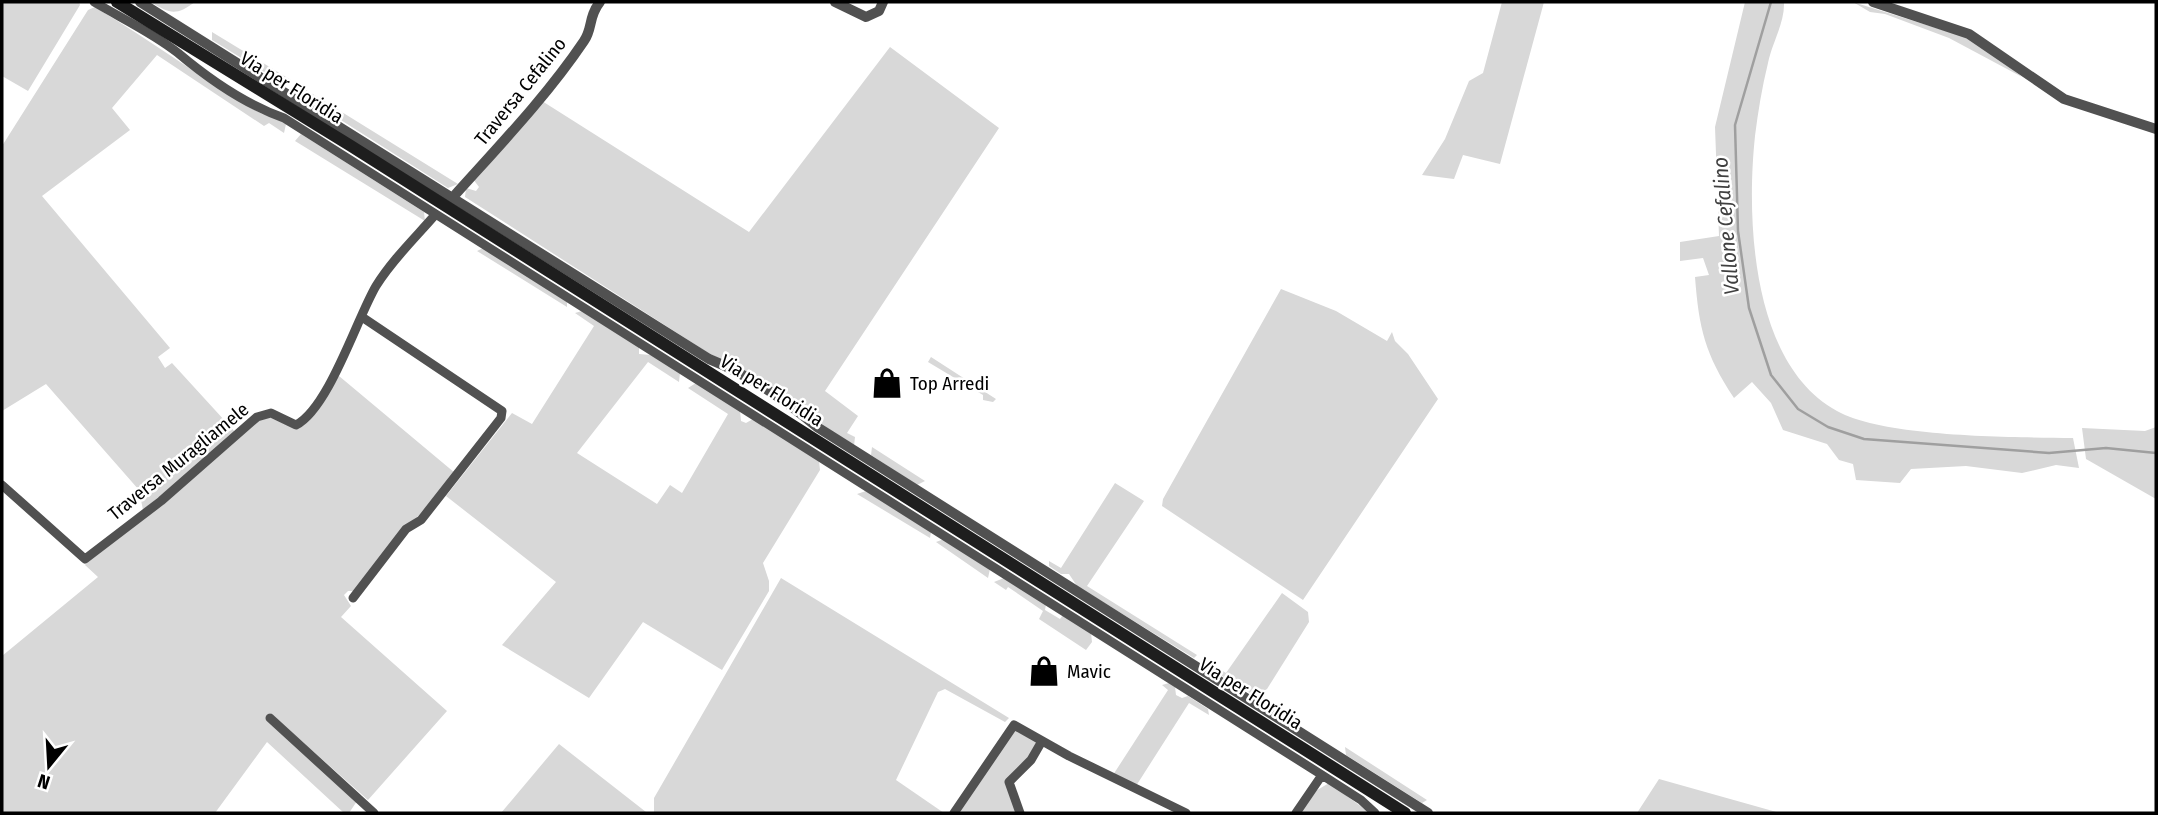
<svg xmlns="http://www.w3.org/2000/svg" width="2158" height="815" font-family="'Fira Sans Condensed',sans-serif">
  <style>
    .green { fill: #d8d8d8 }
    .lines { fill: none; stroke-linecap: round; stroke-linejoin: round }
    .stream { stroke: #9f9f9f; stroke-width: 2.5 }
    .minor { stroke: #515151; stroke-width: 9 }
    .tertiary { stroke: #515151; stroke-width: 10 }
    .secondary { stroke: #1e1e1e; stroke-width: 12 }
    .labels { text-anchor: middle; stroke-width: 5; stroke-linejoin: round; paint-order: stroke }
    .street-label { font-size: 19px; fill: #000; stroke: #fff }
    .poi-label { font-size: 19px; fill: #000; stroke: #fff; text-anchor: start }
    .water-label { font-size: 21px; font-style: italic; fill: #404040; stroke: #fff }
  </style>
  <rect width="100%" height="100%" fill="#fff"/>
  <!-- green -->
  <path class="green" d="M2 2H79L80 5 28 91 2 76Z
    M151 2H150H195C176 16 170 14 151 2Z
    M1502 2H1544L1500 164 1463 155 1454 179 1422 175 1445 139 1469 81 1483 73Z
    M1745 2H1784C1785 22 1772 43 1768 63 1762 87 1758 112 1755 136 1746 221 1752 365 1837 411 1886 438 2015 437 2073 438L2079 468 2056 465 2022 473 1966 466 1911 469 1900 483 1856 480 1853 464 1839 460 1827 444 1783 430 1771 403 1752 382 1734 398C1705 354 1699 329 1695 277L1709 275 1703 258 1680 261V242L1719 236 1715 127Z
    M1853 2 1965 37 1992 52 2022 77 1949 38 1885 14 1870 12Z
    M95 7C149 40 198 75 251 108 262 115 275 117 286 124L284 133 269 123 264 126 157 55 112 108 130 130 42 196 170 348 158 357 165 368 172 363 236 433 143 510 139 490 46 384 2 411V146L88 10Z
    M212 32 291 80 282 83 212 40Z
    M890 47 999 128 825 391 858 416 847 433 855 437 854 446C806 415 764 377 710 354L465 197 466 188 476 191 479 187 473 179 542 101 749 232Z
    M303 88 458 184 448 188 303 96Z
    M301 134 424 212 425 221 295 141Z
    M483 248 567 302V307L477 251Z
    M1281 289 1336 311 1387 341 1392 332 1395 341 1408 354 1438 399 1303 600 1162 506 1163 499Z
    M582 311 639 347V354L651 355 680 373 679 382 648 362 577 453 657 504 670 485 682 493 728 414 688 388 696 383 740 411 741 421 746 423 753 419 819 461 820 470 763 563 769 581V591L722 670 643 622 589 698 502 645 556 582 446 496 512 413 532 424 594 326 575 313Z
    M931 357 996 399 993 402 983 400V395L928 362Z
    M339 376 455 473 354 591H348L344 595 351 606 341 617 447 711 368 800 270 713 266 717 357 801 349 813H344L267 742 215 813H2V656L98 577 85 565 89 559 258 420 267 415 296 427Z
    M2156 427V499L2086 459 2082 428 2145 431Z
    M872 447 925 481 917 485 871 455Z
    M1115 483 1144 501 1087 586 1197 655 1194 658 1077 586 1069 574H1061L1049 566V561L1061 568Z
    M866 491 931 532 930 538 857 494Z
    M944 539 990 569 988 578 936 542Z
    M781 578 1009 718 1005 722 945 689 938 692 896 780 944 813H654V798Z
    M1004 578 1046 604 1045 610 1060 619 1063 615 1091 633 1092 642 1086 650 1039 619 1043 611 1008 587 1006 590 994 582Z
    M1282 593 1308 612 1309 622 1267 689 1255 696 1207 667 1210 663 1226 673Z
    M1169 683 1175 687 1176 695 1182 698 1188 696 1208 709 1209 715 1189 703 1136 786 1113 775 1168 690 1162 685Z
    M1014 727 1039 742 1029 758 1010 775 1017 813H956Z
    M559 744 646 812V813H501Z
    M1345 747 1427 800 1422 803 1346 755Z
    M1659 779 1780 813H1637Z
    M1329 783 1370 813H1300L1314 792Z"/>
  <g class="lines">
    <!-- stream -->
    <path class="stream" d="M1771 2 1735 125 1738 231 1749 308 1771 375 1798 409 1828 427 1864 439 2049 453 2106 448 2156 453"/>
    <!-- minor -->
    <path class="minor" d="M94 2C121 18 153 33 178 53 210 80 244 104 284 118L1322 775 1361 800 1375 813
      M2 485 85 559 161 501 257 417 271 413 296 425C329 408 357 318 376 286 392 260 415 238 435 215
      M353 598 406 529 421 520 501 418 502 411 362 317
      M270 718 374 813
      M954 813 1014 725 1069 756 1186 813
      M1020 813 1009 782 1031 760 1042 741
      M1296 813 1322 775"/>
    <!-- tertiary -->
    <path class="tertiary" d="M140 2 709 359C749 375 784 399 817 427L1428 813
      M835 2 866 17 879 11 883 2
      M1873 2 1969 34 2064 99 2156 129
      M454 196C498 147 547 96 584 41 593 28 588 17 600 2"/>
    <!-- secondary -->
    <path class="secondary" d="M117 2 351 146 1405 813"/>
  </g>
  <!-- icons -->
  <defs>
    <symbol id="shop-bare" viewBox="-9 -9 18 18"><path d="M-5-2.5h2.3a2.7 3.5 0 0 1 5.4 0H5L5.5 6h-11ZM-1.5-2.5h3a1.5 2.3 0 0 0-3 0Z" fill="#000" stroke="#fff" stroke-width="2.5" paint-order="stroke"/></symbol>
  </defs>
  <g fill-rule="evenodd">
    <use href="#shop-bare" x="865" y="361" width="44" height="44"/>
    <use href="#shop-bare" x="1022" y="649" width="44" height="44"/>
  </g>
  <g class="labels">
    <!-- street labels -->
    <g class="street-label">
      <text transform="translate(292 87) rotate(32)" y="7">Via per Floridia</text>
      <text transform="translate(520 91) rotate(-51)" y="7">Traversa Cefalino</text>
      <text transform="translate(772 390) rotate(32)" y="7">Via per Floridia</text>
      <text transform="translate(178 461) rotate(-39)" y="7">Traversa Muragliamele</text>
      <text transform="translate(1251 693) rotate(32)" y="7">Via per Floridia</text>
    </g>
    <!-- poi labels -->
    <g class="poi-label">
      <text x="910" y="390">Top Arredi</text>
      <text x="1067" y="678">Mavic</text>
    </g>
    <!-- water labels -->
    <g class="water-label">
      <text transform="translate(1726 226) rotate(-95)" y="7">Vallone Cefalino</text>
    </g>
  </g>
  <!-- border -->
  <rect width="2158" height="815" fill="none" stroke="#000000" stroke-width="7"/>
  <!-- north arrow -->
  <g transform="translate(49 766) rotate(198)" stroke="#ffffff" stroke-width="5" paint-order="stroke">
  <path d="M0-5L12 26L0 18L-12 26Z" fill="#000000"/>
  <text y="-10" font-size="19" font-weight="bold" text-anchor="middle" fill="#000000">N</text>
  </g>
</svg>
